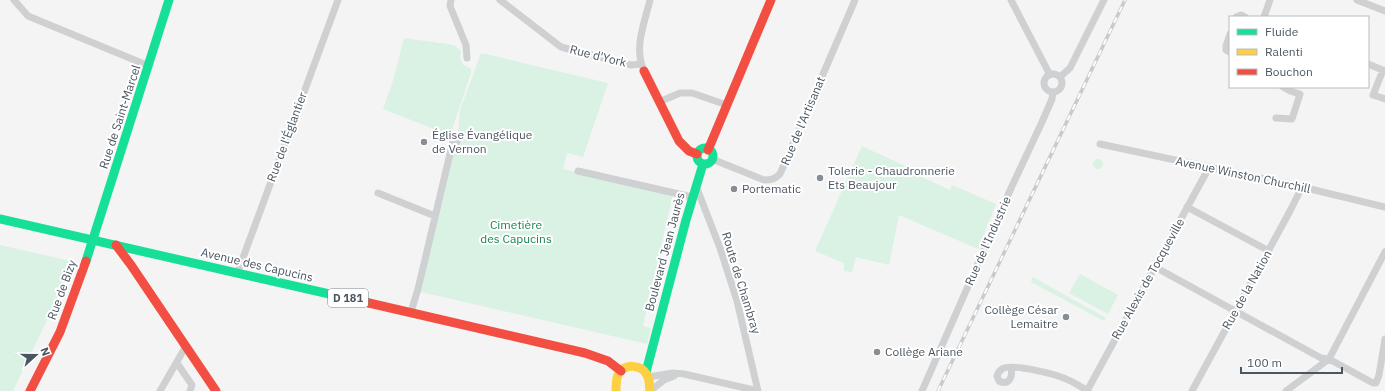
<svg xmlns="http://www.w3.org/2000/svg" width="1385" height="391" font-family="'IBM Plex Sans',sans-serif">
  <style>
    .green { fill: #d9f2e3 }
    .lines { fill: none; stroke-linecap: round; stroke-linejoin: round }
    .street { stroke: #ced0d2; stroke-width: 7 }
    .fast { stroke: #16e098; stroke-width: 9 }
    .slow { stroke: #ffcf43; stroke-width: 9 }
    .jam { stroke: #f24e42; stroke-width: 9 }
    .rail-casing { stroke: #c9cacc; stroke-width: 3.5 }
    .rail { stroke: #fff; stroke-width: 2; stroke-dasharray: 6; stroke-linecap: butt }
    .poi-dot { fill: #868d94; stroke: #fff; stroke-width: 1.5 }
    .labels { text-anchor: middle; stroke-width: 4; stroke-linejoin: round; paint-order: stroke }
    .shield { fill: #fff; stroke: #808990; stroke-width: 1 }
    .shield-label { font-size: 11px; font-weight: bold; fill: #4a5661 }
    .street-label { font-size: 12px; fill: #4a5661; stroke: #fff }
    .poi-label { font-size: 12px; fill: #4a5661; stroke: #fff; text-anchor: start }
    .park-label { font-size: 12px; fill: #17864f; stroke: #fff }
  </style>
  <rect width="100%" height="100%" fill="#f4f4f4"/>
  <!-- green -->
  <path class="green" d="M404 38 454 45 461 51 460 57 463 65 471 69V73L454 124 449 135 383 109 393 81Z
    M481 53 608 83 583 157 567 153 563 169 673 194 643 326 651 328 647 344 421 292 454 147 457 145 460 110Z
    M862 146 907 167V170L950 190 952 185 996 204 978 249 899 215 889 265 856 257 852 272 844 271V263L815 251Z
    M1093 164a5 5 0 1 1 10 0a5 5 0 1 1-10 0Z
    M0 245 75 262 13 391H0Z
    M1080 274 1118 295 1108 314 1069 293Z
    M1033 277 1106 318 1104 321 1031 282Z"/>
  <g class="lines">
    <!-- street -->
    <path class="street" d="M14 0 28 16 149 66
      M451 0 450 6 466 45 467 58
      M500 0 561 47 631 65 641 64
      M1011 0 1050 75
      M1357 0 1385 11
      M1236 17 1241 15 1245 17
      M1264 17 1270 0
      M1230 34 1226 46V50L1230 52
      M1368 64 1385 71
      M643 68C634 47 645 21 650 0
      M1383 70 1373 95 1385 99
      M1044 83a9 9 0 1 1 18 0a9 9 0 1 1-18 0Z
      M1060 77 1070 68 1104 0
      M659 102 680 93H692L727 105
      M1276 118 1292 119 1300 94 1290 91 1283 87
      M1100 144 1302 187 1385 207
      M712 159 764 180C771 180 775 179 780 174L855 0
      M578 171 692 197
      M696 186 720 248 737 301 758 391
      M378 193 435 216
      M1187 207 1269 251
      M1155 267 1321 358 1329 359 1373 383H1376L1379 375 1385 339
      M237 274 338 0
      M411 312 418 289 453 141 457 142
      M177 363 192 385 190 391
      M1011 368C1013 377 1009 386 999 381L997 376C998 373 999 371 1002 369 1012 363 1055 374 1066 379 1074 382 1081 387 1088 391
      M648 377 673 373 684 374 758 391
      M160 391 186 346
      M650 391 664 380 674 376
      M922 391 1012 186 1042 122 1052 99 1053 92
      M1087 391 1206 173 1207 168
      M1192 391 1290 211 1302 187
      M1286 391 1329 359 1385 252"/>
    <!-- fast -->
    <path class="fast" d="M697 156a8 8 0 1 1 16 0a8 8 0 1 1-16 0Z
      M0 219 369 303
      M86 261 169 0
      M646 372 686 220 703 164"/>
    <!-- slow -->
    <path class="slow" d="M616 391C616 386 616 380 618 375 624 363 641 364 647 375 650 380 649 386 650 391"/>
    <!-- jam -->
    <path class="jam" d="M644 71 679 141 689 151 697 154
      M708 150 771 0
      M116 245 131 265 216 391
      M369 303 585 353 608 361 621 371
      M30 391 60 332 86 261"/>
    <defs>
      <path id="rail" d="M938 391 1125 0"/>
    </defs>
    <!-- rail casing -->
    <use href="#rail" class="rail-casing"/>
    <!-- rail -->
    <use href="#rail" class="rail"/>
  </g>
  <!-- markers -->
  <g class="poi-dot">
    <circle cx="424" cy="142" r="4"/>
    <circle cx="820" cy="178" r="4"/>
    <circle cx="734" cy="189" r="4"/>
    <circle cx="1066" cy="317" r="4"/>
    <circle cx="877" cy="352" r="4"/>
  </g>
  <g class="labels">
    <!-- shield labels -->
    <rect class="shield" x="328" y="289" width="40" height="18" rx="3"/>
    <g class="shield-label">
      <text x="348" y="302">D 181</text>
    </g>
    <!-- street labels -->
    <g class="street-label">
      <text transform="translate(598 56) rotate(14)" y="4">Rue d'York</text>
      <text transform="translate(120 117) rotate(-72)" y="4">Rue de Saint-Marcel</text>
      <text transform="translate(803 121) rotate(-67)" y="4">Rue de l'Artisanat</text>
      <text transform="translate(287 137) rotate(-70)" y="4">Rue de l'Églantier</text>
      <text transform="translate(1243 175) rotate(12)" y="4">Avenue Winston Churchill</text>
      <text transform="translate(988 241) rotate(-66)" y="4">Rue de l'Industrie</text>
      <text transform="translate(665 252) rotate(-75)" y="4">Boulevard Jean Jaurès</text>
      <text transform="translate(257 265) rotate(13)" y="4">Avenue des Capucins</text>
      <text transform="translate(1148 279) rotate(-61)" y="4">Rue Alexis de Tocqueville</text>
      <text transform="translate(741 283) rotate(73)" y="4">Route de Chambray</text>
      <text transform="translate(62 290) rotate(-70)" y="4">Rue de Bizy</text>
      <text transform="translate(1247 290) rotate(-61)" y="4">Rue de la Nation</text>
    </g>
    <!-- poi labels -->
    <g class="poi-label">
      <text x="432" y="139">Église Évangélique<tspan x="432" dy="14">de Vernon</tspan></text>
      <text x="828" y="175">Tolerie - Chaudronnerie<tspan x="828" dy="14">Ets Beaujour</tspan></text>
      <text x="742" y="193">Portematic</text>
      <text x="1058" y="314" text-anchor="end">Collège César<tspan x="1058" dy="14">Lemaitre</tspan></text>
      <text x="885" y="356">Collège Ariane</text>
    </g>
    <!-- park labels -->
    <g class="park-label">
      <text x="516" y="229">Cimetière<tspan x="516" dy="14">des Capucins</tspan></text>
    </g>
  </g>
  <!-- legend -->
  <rect x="1229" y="16" width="140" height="72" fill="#ffffff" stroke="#b7bbc0"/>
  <rect x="1237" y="29" width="20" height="6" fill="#16e098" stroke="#b7bbc0"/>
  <text x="1265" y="36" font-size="12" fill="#4a5661">Fluide</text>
  <rect x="1237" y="49" width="20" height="6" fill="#ffcf43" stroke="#b7bbc0"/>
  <text x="1265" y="56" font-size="12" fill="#4a5661">Ralenti</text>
  <rect x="1237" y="69" width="20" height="6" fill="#f24e42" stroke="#b7bbc0"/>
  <text x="1265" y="76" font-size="12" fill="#4a5661">Bouchon</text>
  <!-- north arrow -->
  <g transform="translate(36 355) rotate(69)" stroke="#ffffff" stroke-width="3" paint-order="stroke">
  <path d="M0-3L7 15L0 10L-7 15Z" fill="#4a5661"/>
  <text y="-6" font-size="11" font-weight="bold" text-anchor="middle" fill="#4a5661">N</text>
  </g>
  <!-- scale -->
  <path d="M1241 367v6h101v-6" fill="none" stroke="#4a5661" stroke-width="2"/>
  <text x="1247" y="367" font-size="12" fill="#4a5661" stroke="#ffffff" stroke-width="3" paint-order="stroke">100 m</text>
</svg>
